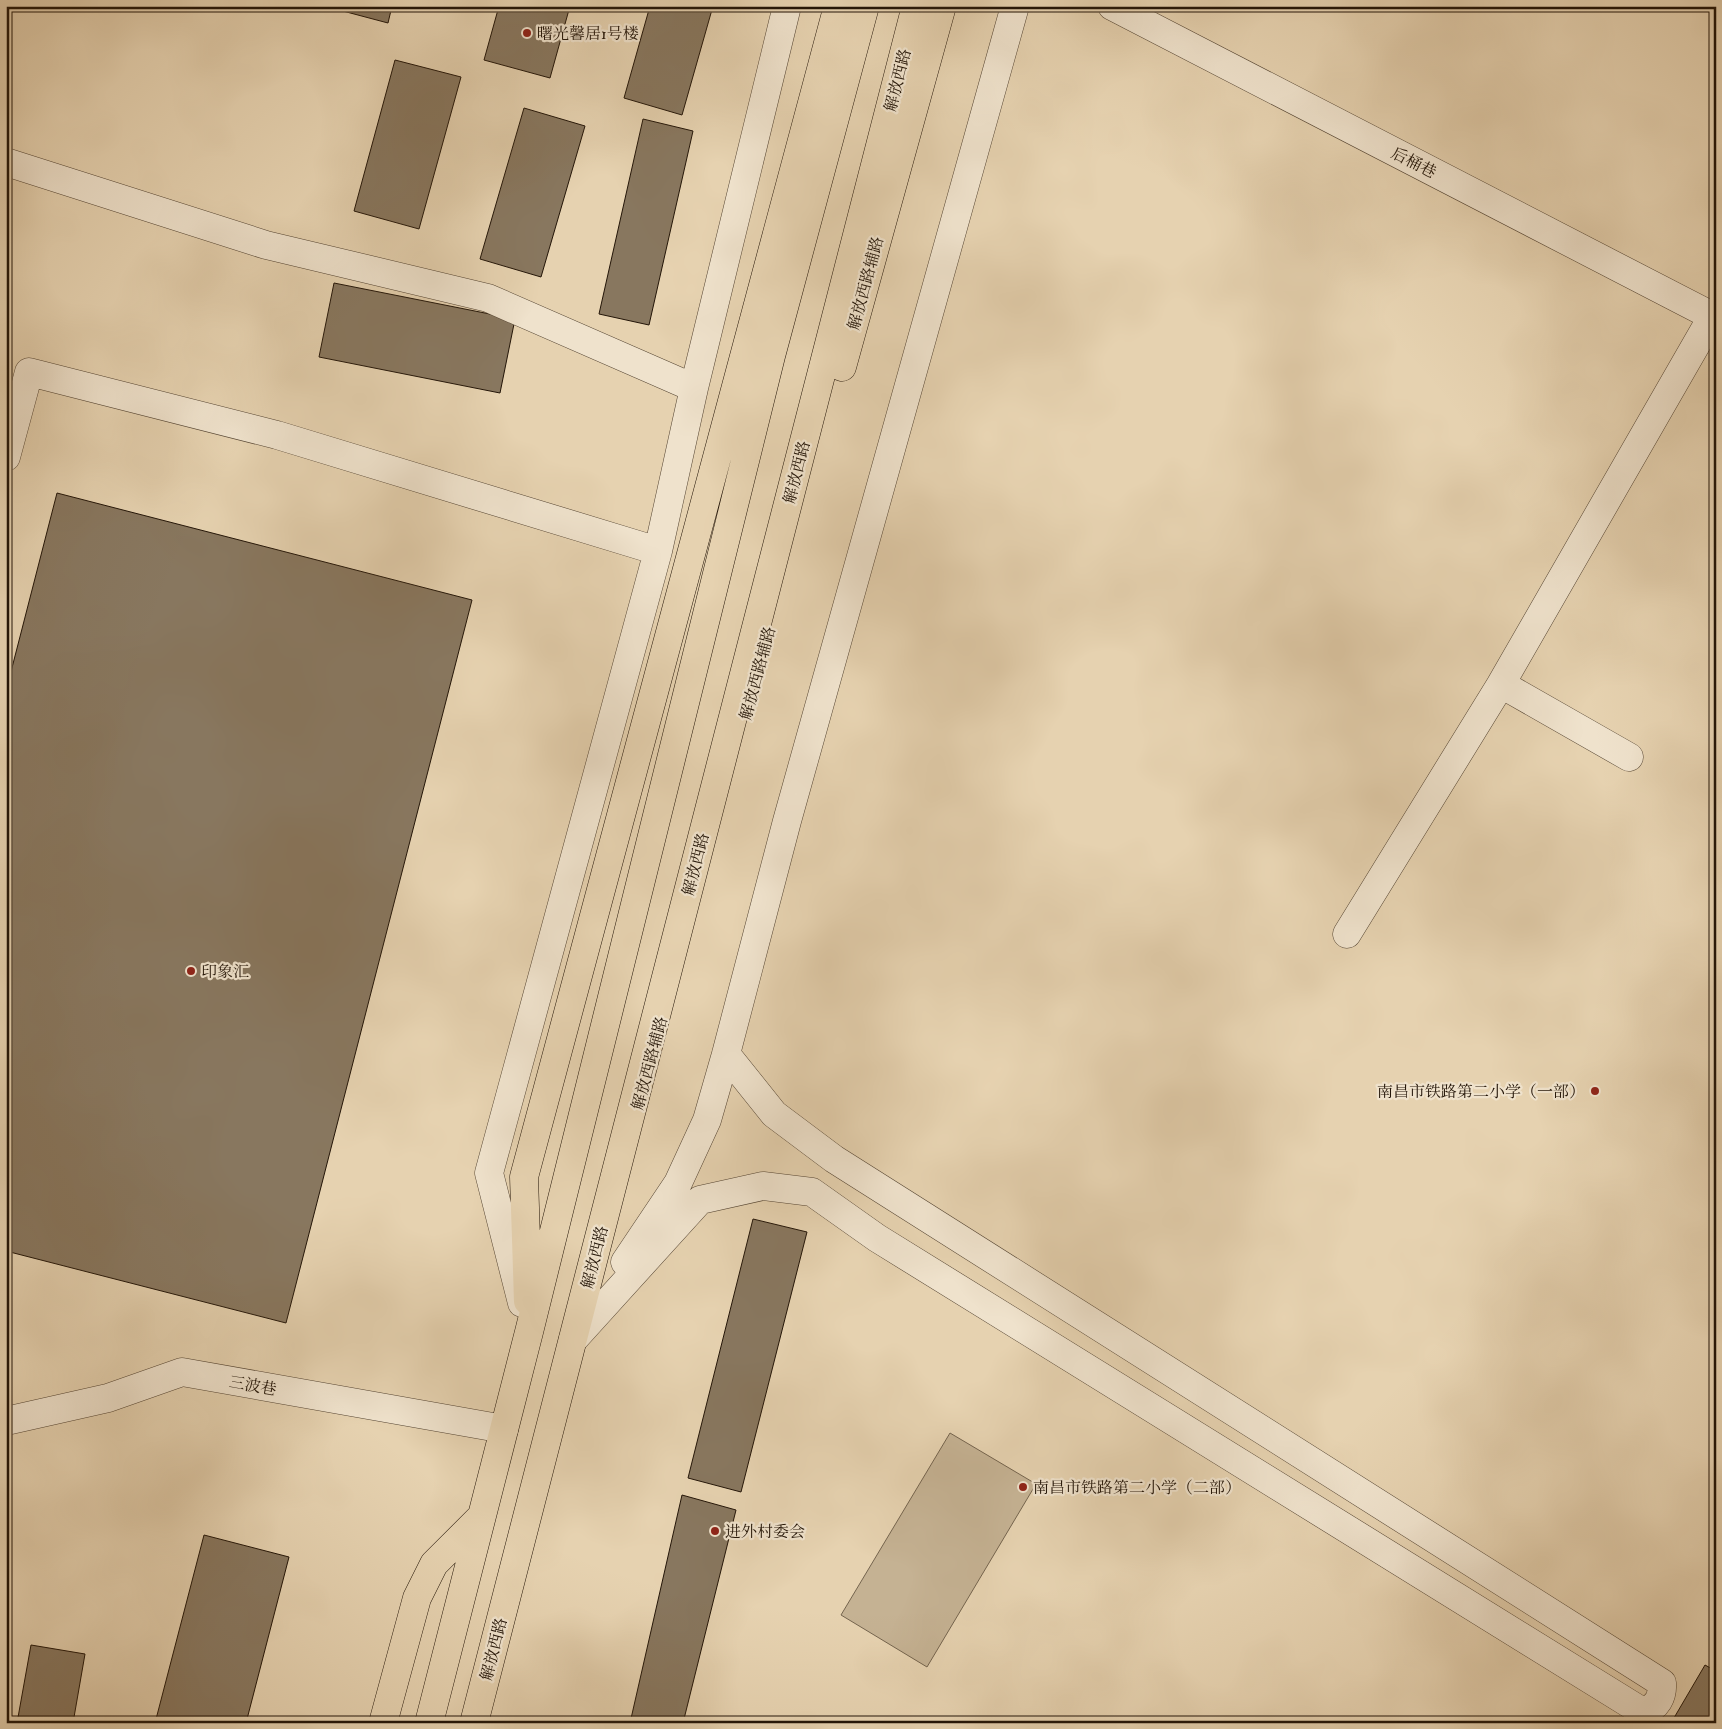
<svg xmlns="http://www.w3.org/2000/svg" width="1722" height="1729" font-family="'IM FELL Double Pica','Noto Serif SC',serif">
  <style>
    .green { fill: #c5b293; stroke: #74644e }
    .building { fill: #88775f; stroke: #231508 }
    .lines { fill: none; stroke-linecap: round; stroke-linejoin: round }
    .minor-casing { stroke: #544432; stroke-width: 29 }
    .major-casing { stroke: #231508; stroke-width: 29 }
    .minor { stroke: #efe2cc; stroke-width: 28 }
    .major { stroke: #e6d2b0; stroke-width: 28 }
    .poi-dot { fill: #8f2418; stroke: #efe2cc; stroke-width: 2 }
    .labels { text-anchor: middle; stroke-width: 4.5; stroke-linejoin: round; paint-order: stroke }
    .poi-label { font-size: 16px; fill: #231508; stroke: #efe2cc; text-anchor: start }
    .street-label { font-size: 16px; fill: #231508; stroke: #efe2cc }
  </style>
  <rect width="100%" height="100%" fill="#e6d2b0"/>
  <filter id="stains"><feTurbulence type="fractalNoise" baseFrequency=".004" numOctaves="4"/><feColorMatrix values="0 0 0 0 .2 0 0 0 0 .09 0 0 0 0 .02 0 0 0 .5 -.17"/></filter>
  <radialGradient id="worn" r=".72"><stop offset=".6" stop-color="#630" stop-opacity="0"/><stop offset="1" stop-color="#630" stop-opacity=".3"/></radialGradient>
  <!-- green -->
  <path class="green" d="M950 1433 1036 1484 927 1667 841 1615Z"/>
  <!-- building -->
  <path class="building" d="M324 6H392L388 23Z
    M499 6H570L550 78 484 60Z
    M650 6H713L682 115 624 98Z
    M395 60 461 77 419 229 354 211Z
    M524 108 585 126 541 277 480 259Z
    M643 119 693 131 649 325 599 314Z
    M334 283 515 319 500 393 319 357Z
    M57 493 472 600 286 1323 6 1251V691Z
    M753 1219 807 1232 741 1492 688 1478Z
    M682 1495 736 1510 683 1723H630Z
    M204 1535 289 1557 246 1723H155Z
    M31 1645 85 1654 73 1723H17Z
    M1705 1665 1716 1671V1723H1671Z"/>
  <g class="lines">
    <defs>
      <path id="minor" d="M1112 6 1716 318
        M6 162 266 245 488 298 694 388
        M6 457 29 372 277 435 658 551
        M1501 684 1629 757
        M1347 934 1501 684 1712 317
        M625 1262 678 1183 707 1120 726 1054 787 821 1015 6
        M522 1303 489 1173 658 551 694 388 787 6
        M573 1340 700 1200 763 1186 812 1192 877 1238 1638 1709 1644 1711C1657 1708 1663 1696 1662 1683L834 1159 774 1114 726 1054
        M6 1421 108 1398 182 1372 504 1429"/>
      <path id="major" d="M842 367 942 6
        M528 1301 524 1177 838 6
        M383 1723 417 1598 434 1564 481 1517
        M429 1723 529 1332 771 356 865 6
        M474 1723 916 6"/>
    </defs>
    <!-- minor casing -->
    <use href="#minor" class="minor-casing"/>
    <!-- major casing -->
    <use href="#major" class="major-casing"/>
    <!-- minor -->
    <use href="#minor" class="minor"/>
    <!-- major -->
    <use href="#major" class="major"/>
  </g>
  <!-- markers -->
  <g class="poi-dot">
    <circle cx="527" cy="33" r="5"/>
    <circle cx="191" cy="971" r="5"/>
    <circle cx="1595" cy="1091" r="5"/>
    <circle cx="1023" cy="1487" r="5"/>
    <circle cx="715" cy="1531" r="5"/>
  </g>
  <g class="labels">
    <!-- poi labels -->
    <g class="poi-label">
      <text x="537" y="39">曙光馨居1号楼</text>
      <text x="201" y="977">印象汇</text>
      <text x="1585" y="1097" text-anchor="end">南昌市铁路第二小学（一部）</text>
      <text x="1033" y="1493">南昌市铁路第二小学（二部）</text>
      <text x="725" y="1537">进外村委会</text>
    </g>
    <!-- street labels -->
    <g class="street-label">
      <text transform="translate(897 80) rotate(-76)" y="6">解放西路</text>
      <text transform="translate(1414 162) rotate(27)" y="6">后桶巷</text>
      <text transform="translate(865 283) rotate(-75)" y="6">解放西路辅路</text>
      <text transform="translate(796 472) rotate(-76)" y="6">解放西路</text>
      <text transform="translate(757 673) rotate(-75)" y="6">解放西路辅路</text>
      <text transform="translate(695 864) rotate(-76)" y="6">解放西路</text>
      <text transform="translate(649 1063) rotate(-75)" y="6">解放西路辅路</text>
      <text transform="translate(594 1257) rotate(-76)" y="6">解放西路</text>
      <text transform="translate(253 1385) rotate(10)" y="6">三波巷</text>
      <text transform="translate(493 1649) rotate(-76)" y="6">解放西路</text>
    </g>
  </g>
  <!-- margin -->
  <rect width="1722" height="1729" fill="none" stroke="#e6d2b0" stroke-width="25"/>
  <rect x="8" y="8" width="1707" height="1714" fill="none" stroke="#231508" stroke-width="2.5"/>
  <rect x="12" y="12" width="1697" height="1704" fill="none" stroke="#231508"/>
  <rect width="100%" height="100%" filter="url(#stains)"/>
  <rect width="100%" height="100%" fill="url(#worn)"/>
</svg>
